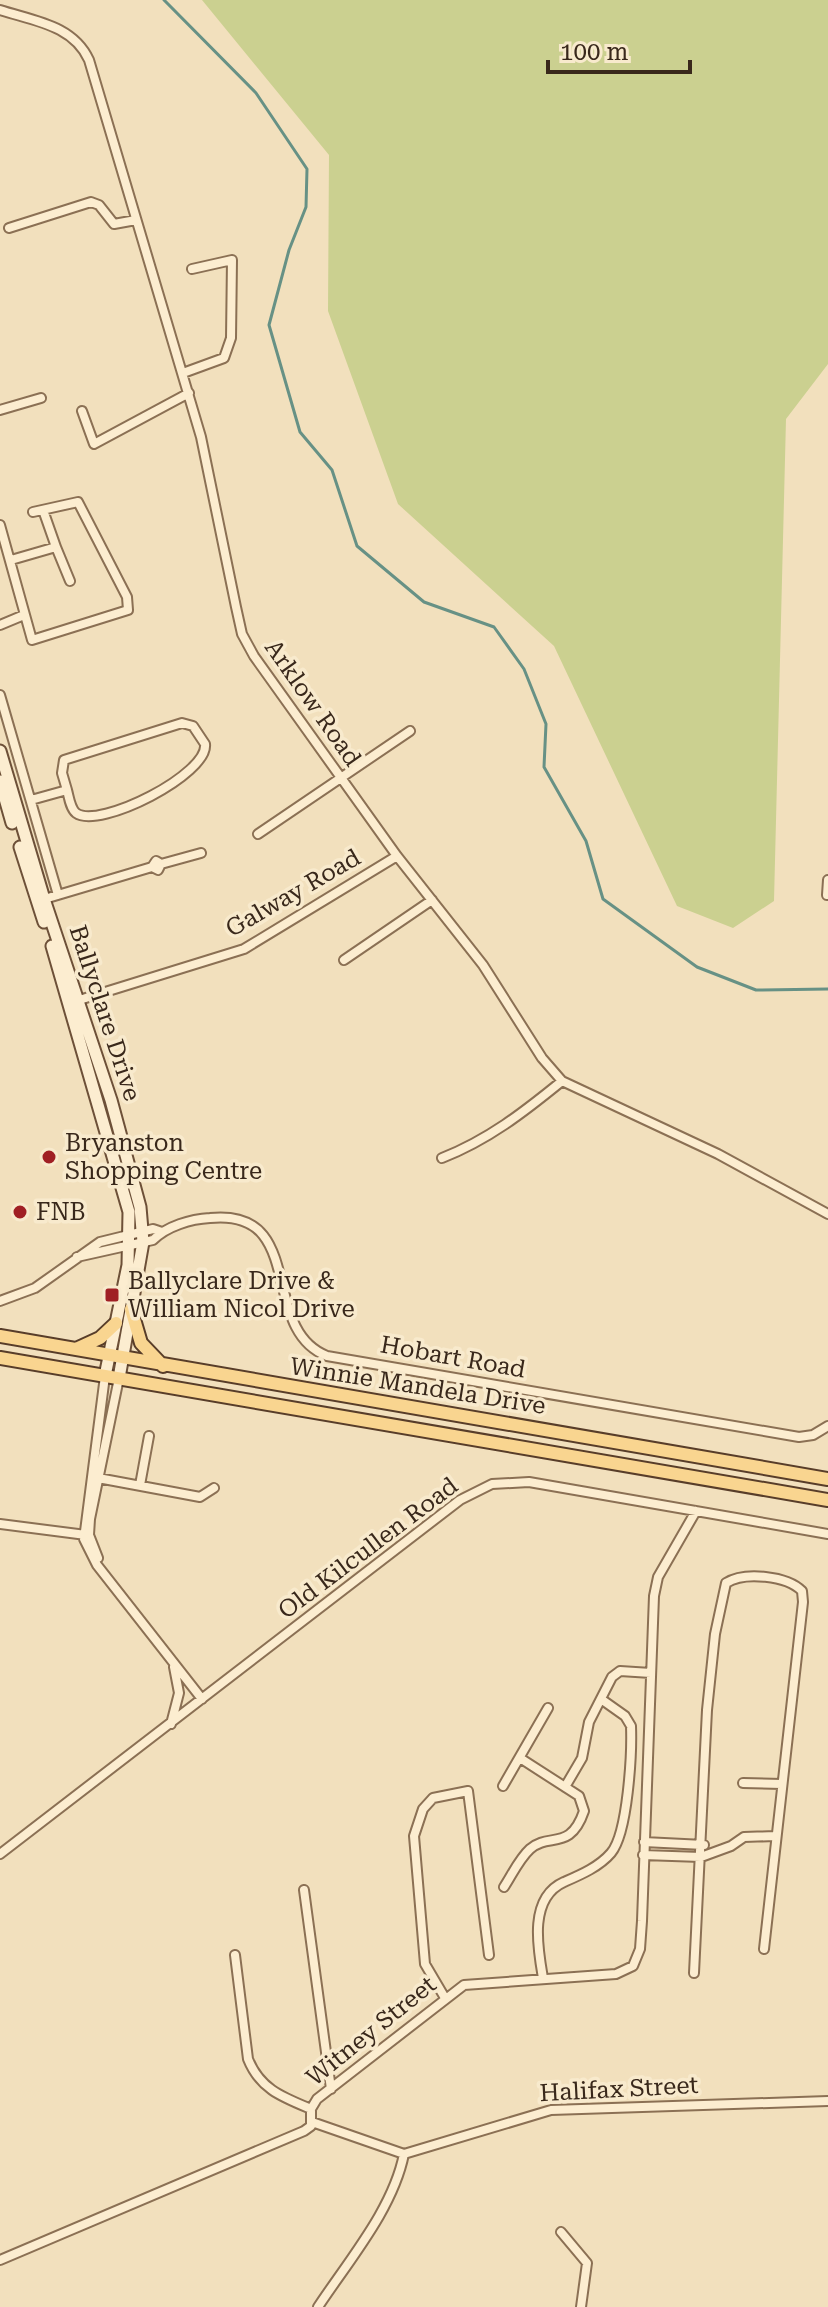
<svg xmlns="http://www.w3.org/2000/svg" width="828" height="2307" font-family="'Roboto Serif',serif">
  <style>
    .green { fill: #cbd090 }
    .lines { fill: none; stroke-linecap: round; stroke-linejoin: round }
    .stream { stroke: #679185; stroke-width: 3 }
    .street-casing { stroke: #8b7054; stroke-width: 12 }
    .secondary-casing { stroke: #6d5038; stroke-width: 15 }
    .primary-casing { stroke: #583d29; stroke-width: 16 }
    .street { stroke: #fcedd0; stroke-width: 8 }
    .secondary { stroke: #fcedd0; stroke-width: 11 }
    .primary { stroke: #f9d590; stroke-width: 12 }
    .poi-dot { fill: #a01f24; stroke: #f8eacd; stroke-width: 3 }
    .labels { text-anchor: middle; stroke-width: 7; stroke-linejoin: round; paint-order: stroke }
    .street-label { font-size: 24px; fill: #39281b; stroke: #f8eacd }
    .poi-label { font-size: 24px; fill: #39281b; stroke: #f8eacd; text-anchor: start }
  </style>
  <rect width="100%" height="100%" fill="#f2e0bd"/>
  <!-- green -->
  <path class="green" d="M202 0H828V364L786 419 774 901 733 928 677 906 554 646 398 504 328 311 329 155Z"/>
  <g class="lines">
    <!-- stream -->
    <path class="stream" d="M164 0 256 93 307 169 306 207 289 250 269 325 300 432 332 470 357 546 424 602 494 627 524 669 546 724 544 767 586 841 603 899 697 967 756 990 828 989"/>
    <defs>
      <path id="street" d="M0 10C34 21 73 25 89 60L201 437 236 607 242 634 254 656 397 856 483 965 542 1058 562 1081 718 1154 828 1214
        M9 228 91 202 99 205 114 224 136 220
        M183 373 224 358 231 338 232 260 192 269
        M0 410 41 398
        M82 411 94 444 189 393
        M0 525 32 640 128 610 127 597 78 502 33 512
        M56 547 70 581
        M11 560 56 547 43 510
        M0 625 24 615
        M0 695 58 895
        M31 800 67 790 62 773 64 760 182 723 193 726 205 744C209 774 99 830 76 813 70 808 69 797 67 790
        M258 834 410 731
        M161 864 158 870 152 867 156 861 161 864 201 853
        M827 895 828 880
        M41 900 152 867
        M344 960 432 900
        M76 1001 244 949 397 856
        M442 1158C488 1140 524 1112 562 1081
        M77 1257 153 1240C167 1226 191 1219 210 1218 308 1208 258 1329 327 1356L799 1437 813 1435 828 1426
        M0 1301 35 1288 100 1242 153 1229 162 1232
        M105 1376 84 1539 97 1565 202 1699
        M98 1478 200 1497 214 1488
        M140 1485 149 1436
        M0 1524 86 1535
        M98 1558 89 1535 90 1519 119 1378
        M171 1724 179 1693 174 1667
        M743 1783 782 1784
        M503 1786 548 1708
        M565 1787 582 1758 589 1722 612 1677 620 1671 651 1673
        M644 1842 704 1845
        M0 1854 460 1500 492 1484 529 1482 828 1534
        M643 1855 701 1857 731 1846 744 1837 775 1836
        M504 1887C512 1875 519 1859 530 1849 549 1832 570 1852 584 1811L579 1796 520 1758
        M304 1890 331 2089
        M235 1955 248 2059C260 2089 282 2097 311 2109
        M694 1973 707 1710 715 1634 726 1583C745 1571 787 1576 802 1591L803 1602 764 1949
        M543 1978C538 1949 528 1898 564 1882 580 1875 599 1867 611 1853 628 1833 632 1753 631 1726L625 1716 601 1699
        M445 1998 425 1964 414 1836 423 1809 433 1798 468 1791 489 1955
        M312 2122 404 2154
        M561 2232 587 2263 581 2307
        M0 2260 304 2131 311 2126V2109L317 2099 464 1985 616 1974 633 1966 640 1949 642 1921 654 1596 658 1577 696 1511
        M318 2307C349 2260 393 2209 404 2154L551 2110 828 2101"/>
      <path id="secondary" d="M0 751 44 899 111 1100 140 1207 143 1242 119 1378
        M0 781 12 823
        M20 847 44 922
        M52 946 129 1212 128 1265 105 1376"/>
      <path id="primary" d="M131 1309 141 1343 163 1366
        M0 1336 828 1479
        M76 1349 100 1338 116 1323
        M0 1358 828 1500"/>
    </defs>
    <!-- street casing -->
    <use href="#street" class="street-casing"/>
    <!-- secondary casing -->
    <use href="#secondary" class="secondary-casing"/>
    <!-- primary casing -->
    <use href="#primary" class="primary-casing"/>
    <!-- street -->
    <use href="#street" class="street"/>
    <!-- secondary -->
    <use href="#secondary" class="secondary"/>
    <!-- primary -->
    <use href="#primary" class="primary"/>
  </g>
  <!-- markers -->
  <g class="poi-dot">
    <circle cx="49" cy="1157" r="8"/>
    <circle cx="20" cy="1212" r="8"/>
    <rect x="104" y="1287" width="16" height="16" rx="4"/>
  </g>
  <g class="labels">
    <!-- street labels -->
    <g class="street-label">
      <text transform="translate(313 703) rotate(55)" y="8">Arklow Road</text>
      <text transform="translate(293 893) rotate(-30)" y="8">Galway Road</text>
      <text transform="translate(105 1013) rotate(72)" y="8">Ballyclare Drive</text>
      <text transform="translate(453 1357) rotate(10)" y="8">Hobart Road</text>
      <text transform="translate(418 1386) rotate(9)" y="8">Winnie Mandela Drive</text>
      <text transform="translate(368 1548) rotate(-37)" y="8">Old Kilcullen Road</text>
      <text transform="translate(371 2031) rotate(-39)" y="8">Witney Street</text>
      <text transform="translate(619 2089) rotate(-3)" y="8">Halifax Street</text>
    </g>
    <!-- poi labels -->
    <g class="poi-label">
      <text x="65" y="1151">Bryanston<tspan x="65" dy="28">Shopping Centre</tspan></text>
      <text x="36" y="1220">FNB</text>
      <text x="128" y="1289">Ballyclare Drive &amp;<tspan x="128" dy="28">William Nicol Drive</tspan></text>
    </g>
  </g>
  <!-- scale -->
  <path d="M548 60v12h142v-12" fill="none" stroke="#39281b" stroke-width="4"/>
  <text x="560" y="60" font-size="24" fill="#39281b" stroke="#f8eacd" stroke-width="6" paint-order="stroke">100 m</text>
</svg>
